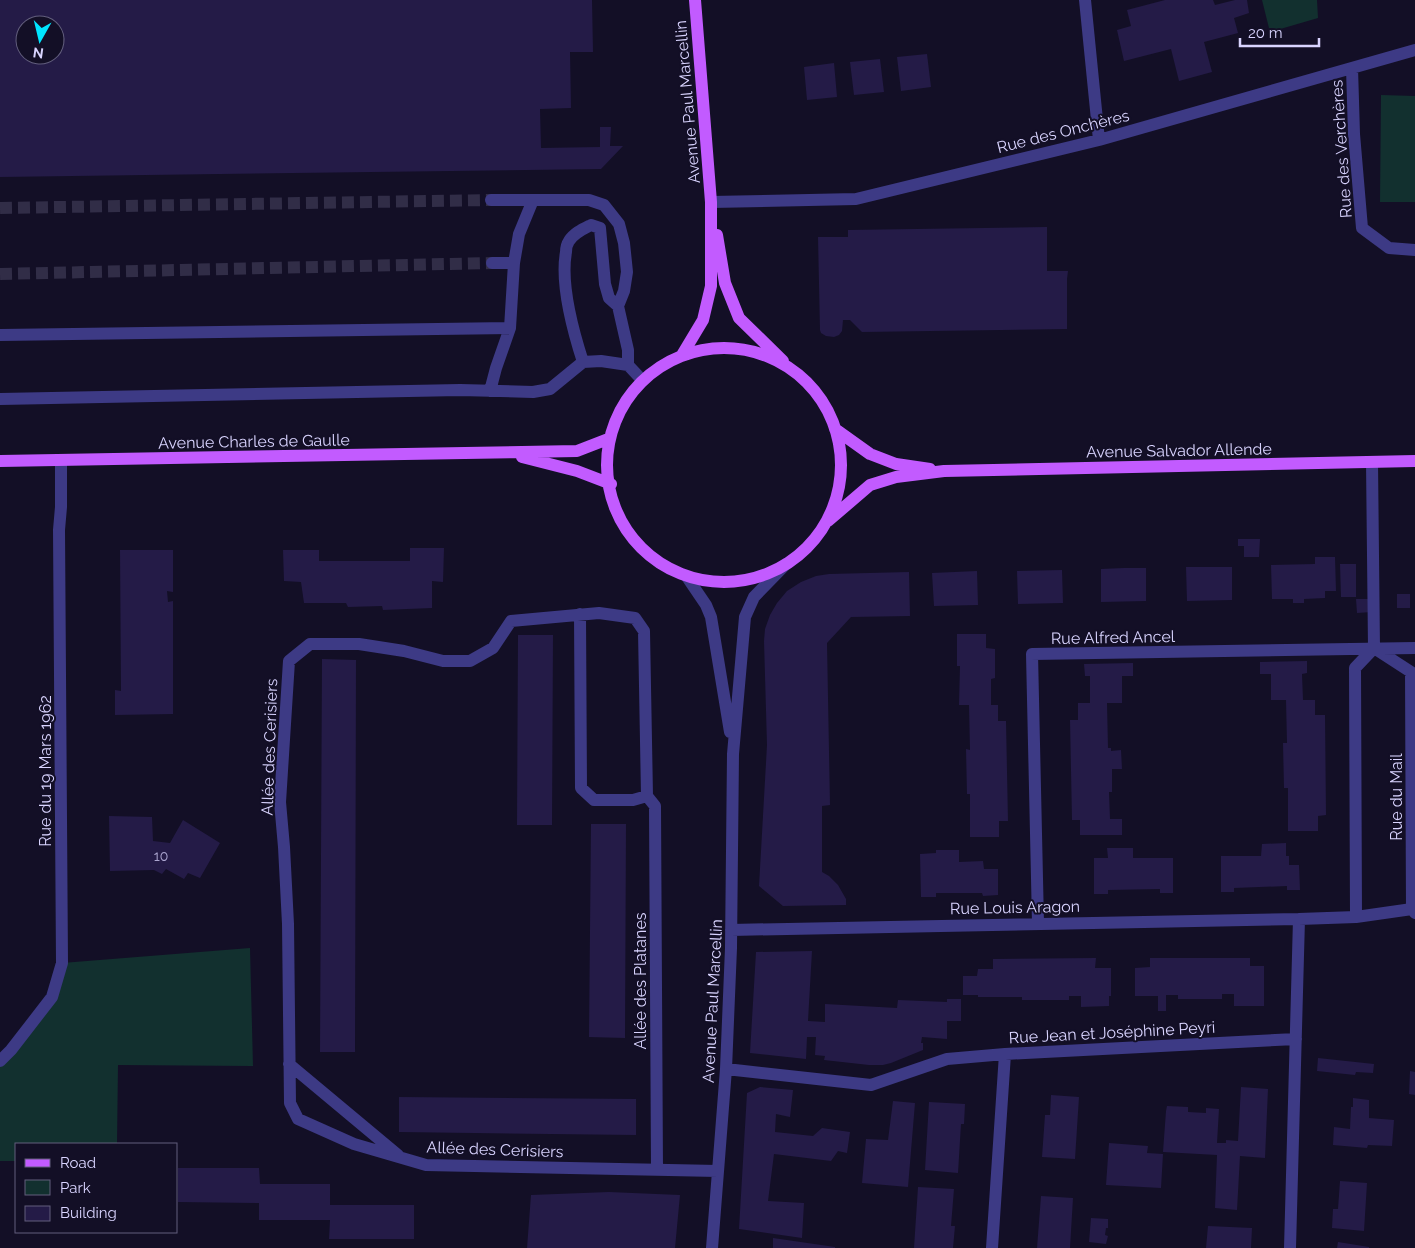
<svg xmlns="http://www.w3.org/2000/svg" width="1415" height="1248" font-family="Raleway,sans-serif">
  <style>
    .green { fill: #12302f }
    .building { fill: #241b47; fill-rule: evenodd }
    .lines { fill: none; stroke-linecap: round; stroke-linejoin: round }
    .minor-tunnel { stroke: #312d47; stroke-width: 12; stroke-dasharray: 12 6; stroke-linecap: butt }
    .minor { stroke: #3d3a85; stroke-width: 12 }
    .major { stroke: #c25bff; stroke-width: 12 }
    .labels { text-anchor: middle; stroke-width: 4; stroke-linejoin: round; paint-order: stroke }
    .number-label { font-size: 14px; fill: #aca6d1 }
    .street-label { font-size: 16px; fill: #d9d4ff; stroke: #130f26 }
  </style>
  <rect width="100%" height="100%" fill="#130f26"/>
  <!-- green -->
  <path class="green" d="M1262 0H1317L1318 18 1270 32Z
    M1381 95 1415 96V202H1380Z
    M250 948 253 1066 118 1065 117 1144H16V1161H0V1061L52 997 62 963Z"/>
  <!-- building -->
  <path class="building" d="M0 0H592L593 52H570L571 108 540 109 541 148 600 147V127H611L610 146H623L601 169 0 177ZM25 25H55V55H25Z
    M1165 0H1213L1215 5 1235 0H1247L1249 13 1234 18 1238 33 1204 42 1212 72 1179 81 1171 49 1124 61 1117 30 1131 26 1127 10Z
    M927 54 931 87 901 91 897 57Z
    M880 59 884 92 854 95 850 62Z
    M834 63 837 97 807 100 804 67Z
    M1047 227V271H1068L1067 279V329L862 332 850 320H843L842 331 839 335 834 337 826 336 821 333 820 330 818 237H848V230Z
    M1238 539H1260L1259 557H1244V546H1238Z
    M410 548H444L443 582 432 581V608L383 610 382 606 348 607 346 603H304L301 582 284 581 283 550H319V561H410Z
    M120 550H173V592L167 591 168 602 173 601V714L115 715V690L121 691Z
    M1315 557H1335L1336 591H1325V598L1304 599V603H1293V599H1272L1271 565 1315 564Z
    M1340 564H1356V597H1341Z
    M1186 567H1232V600L1187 601Z
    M1124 568H1146V601L1101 602V569Z
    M1062 570 1063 603 1018 604 1017 571Z
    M977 571 978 605 934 606 932 573Z
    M909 572 910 616 851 617 827 643 830 805 822 806V872L829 876 838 885 846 899V905L783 906 759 886 767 745 764 641 765 629 770 615 777 603 787 591 801 582 816 576 829 574Z
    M1397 594H1410V608H1397Z
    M1356 599H1372V612L1357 613Z
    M957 634H986V648L995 649V678L991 679V705H998V721H1006L1008 821H999V837H970V794H967L966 749 970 750 969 705H959L960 666H957Z
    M518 635H553L552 825H517Z
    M322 659 356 660 355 1052H320Z
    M1307 661V673L1302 674 1303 700H1315V715H1325L1326 815 1318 816V831H1288V788H1284L1283 743H1287L1286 700H1271V674H1260V662Z
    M1133 663V676H1122V703H1107L1108 748H1111V751L1121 750 1122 769H1112V792H1109L1110 819H1122V835H1080V820H1072L1070 720H1078V703H1090V676H1085L1084 664Z
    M109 816 152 817 153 841 170 843 183 820 220 843 200 878 188 873 184 879 166 869 162 874 154 870 110 871Z
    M591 824H626L625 1038 589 1037Z
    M1286 843V856H1289V865H1299L1300 890H1287V886L1234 888V892H1221V856H1261L1262 844Z
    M1107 848H1133V858H1173V893H1160V889L1108 890V894H1094V858H1108Z
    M936 850H959V862L983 861 984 869H998V895L983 896 982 893H936V897H921L920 854 936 853Z
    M812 951 808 1021 825 1022V1004L897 1008 898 1000 947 1002V999H961V1021H947V1039L922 1037 921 1043H923V1050L891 1063 883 1065H869L824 1060 825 1056 815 1055 816 1037H807L806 1059 750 1053 756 952Z
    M1096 958 1095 968H1111V996H1109V1006L1081 1007V996H1069V1000H1022V997H978V995H963V976H977L978 969H993V959Z
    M1150 958H1250V966H1264V1006H1234V994H1222V999H1178V995H1166V1011H1158V996H1135V968L1150 967Z
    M1318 1058 1374 1064 1373 1073 1356 1072 1355 1075 1317 1071Z
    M1410 1071 1415 1072V1095L1409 1094Z
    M760 1087 793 1090 790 1117 776 1114 775 1132 813 1136 822 1128 850 1132 847 1153 838 1151 831 1161 774 1154 768 1201 804 1203 802 1238 739 1229 747 1093Z
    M1241 1087 1268 1089 1265 1158 1240 1156 1237 1210 1215 1208 1217 1155 1163 1152 1166 1111 1167 1106 1188 1107V1112L1206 1113V1108L1219 1109 1217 1143H1226V1140L1238 1141Z
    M1051 1095 1079 1097 1075 1159 1042 1157 1045 1115H1050Z
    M399 1097 636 1099V1135L399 1132Z
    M1353 1098 1369 1100V1118L1394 1120 1392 1146 1368 1145 1367 1148 1333 1145 1334 1127 1350 1129 1351 1107H1353Z
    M893 1101 915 1103 908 1187 862 1183 866 1139 888 1140Z
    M929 1102 965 1104 964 1124H961L958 1173 925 1170Z
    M1109 1143 1148 1146 1147 1153 1163 1154 1161 1188 1106 1185Z
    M178 1168H259L260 1184H330V1205H414V1239H329L330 1220H259V1203L178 1202Z
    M1340 1181 1367 1183 1364 1231 1332 1228 1333 1209H1338Z
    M918 1187 954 1189 951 1226H955L953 1248H914Z
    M609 1192 680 1195 675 1248H527L531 1195Z
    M1041 1196 1073 1198 1070 1248H1037Z
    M1091 1218 1108 1219V1228H1106L1105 1235 1108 1236 1106 1244 1089 1242Z
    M1208 1226 1252 1228 1251 1248H1206Z
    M773 1238 835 1247V1248H773Z
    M1338 1242 1369 1247V1248H1337Z"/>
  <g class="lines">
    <!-- minor-tunnel -->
    <path class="minor-tunnel" d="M0 208 491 200
      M0 274 492 263"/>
    <!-- minor -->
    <path class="minor" d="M1085 0 1099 140
      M1352 68 1354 134 1362 228 1389 248 1415 250
      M491 200H589L604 205 619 224 624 243 627 272 624 291 618 306
      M711 202 856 199 1099 140 1415 50
      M492 263H514
      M0 335 510 328 514 263 519 234 533 200
      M583 362C573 331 560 285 566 252 566 248 567 244 569 241 574 233 583 229 591 225L600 228 605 284 609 298 618 306 628 350V365
      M490 391 496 368 510 328
      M0 399 460 390 533 392 550 389 583 362 601 361 628 365 642 380
      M687 577 706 605 711 617 730 732
      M580 614 581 788 594 800H633L647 796
      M1374 648 1411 672 1412 909 1415 913
      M1356 917 1355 668 1374 648 1372 462
      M1038 923 1032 654 1415 648
      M731 930 1299 919
      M0 1061 11 1050 52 997 62 963 59 530 61 507V461
      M289 1064 398 1155
      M726 1069 871 1085 947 1059 1005 1054 1296 1039
      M657 1169 655 806 647 796 644 631 635 618 599 613 511 621 493 648 470 661H443L404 651 359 644H310L289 661 280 802 284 847 288 924 290 1103 298 1119 354 1144 426 1165 718 1171
      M712 1248 726 1069 731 948 733 754 745 617 754 597 786 564
      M992 1248 1005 1054
      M1290 1248 1299 919 1356 917 1412 909"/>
    <!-- major -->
    <path class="major" d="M717 235 725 283 739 318 783 361
      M607 465a117 117 0 1 1 234 0a117 117 0 1 1-234 0Z
      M682 355 703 320 711 286V202L695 0
      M835 429 870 454 896 464 930 469
      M522 457 577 471 611 484
      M0 461 577 451 608 439
      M828 521 870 485 896 477 944 471 1415 461"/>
  </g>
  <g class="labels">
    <!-- number labels -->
    <g class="number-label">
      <text x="161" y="861">10</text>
    </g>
    <!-- street labels -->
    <g class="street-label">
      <text transform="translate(687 102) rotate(-95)" y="6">Avenue Paul Marcellin</text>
      <text transform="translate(1063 131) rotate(-14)" y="6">Rue des Onchères</text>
      <text transform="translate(1341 149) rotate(-94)" y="6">Rue des Verchères</text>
      <text transform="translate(254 441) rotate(-1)" y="6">Avenue Charles de Gaulle</text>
      <text transform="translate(1179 450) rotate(-1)" y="6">Avenue Salvador Allende</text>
      <text transform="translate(1113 637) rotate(-1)" y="6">Rue Alfred Ancel</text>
      <text transform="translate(269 747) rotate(-88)" y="6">Allée des Cerisiers</text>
      <text transform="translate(45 771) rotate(-90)" y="6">Rue du 19 Mars 1962</text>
      <text transform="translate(1396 797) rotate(-90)" y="6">Rue du Mail</text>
      <text transform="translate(1015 907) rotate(-1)" y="6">Rue Louis Aragon</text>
      <text transform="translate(640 981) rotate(-90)" y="6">Allée des Platanes</text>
      <text transform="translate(712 1001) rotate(-87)" y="6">Avenue Paul Marcellin</text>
      <text transform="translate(1112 1032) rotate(-3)" y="6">Rue Jean et Joséphine Peyri</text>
      <text transform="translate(495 1149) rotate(2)" y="6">Allée des Cerisiers</text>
    </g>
  </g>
  <!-- legend -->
  <rect x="15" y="1143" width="162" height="90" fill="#130f26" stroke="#625e7d"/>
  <rect x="25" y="1159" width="25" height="8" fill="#c25bff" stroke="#625e7d"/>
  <text x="60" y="1168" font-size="15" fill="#d9d4ff">Road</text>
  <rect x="25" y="1180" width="25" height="15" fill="#12302f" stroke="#625e7d"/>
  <text x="60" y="1193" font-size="15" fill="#d9d4ff">Park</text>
  <rect x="25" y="1206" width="25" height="15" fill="#241b47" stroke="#625e7d"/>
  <text x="60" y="1218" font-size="15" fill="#d9d4ff">Building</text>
  <!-- north arrow -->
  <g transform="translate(40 40) rotate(188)"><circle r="24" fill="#130f26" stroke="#625e7d"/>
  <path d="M0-4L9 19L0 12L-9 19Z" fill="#00e5ff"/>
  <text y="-8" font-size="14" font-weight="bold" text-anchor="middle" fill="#d9d4ff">N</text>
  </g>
  <!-- scale -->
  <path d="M1240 38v8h79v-8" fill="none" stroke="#d9d4ff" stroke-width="2.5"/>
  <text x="1248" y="38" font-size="15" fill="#d9d4ff" stroke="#130f26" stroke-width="4" paint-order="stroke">20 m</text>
</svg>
